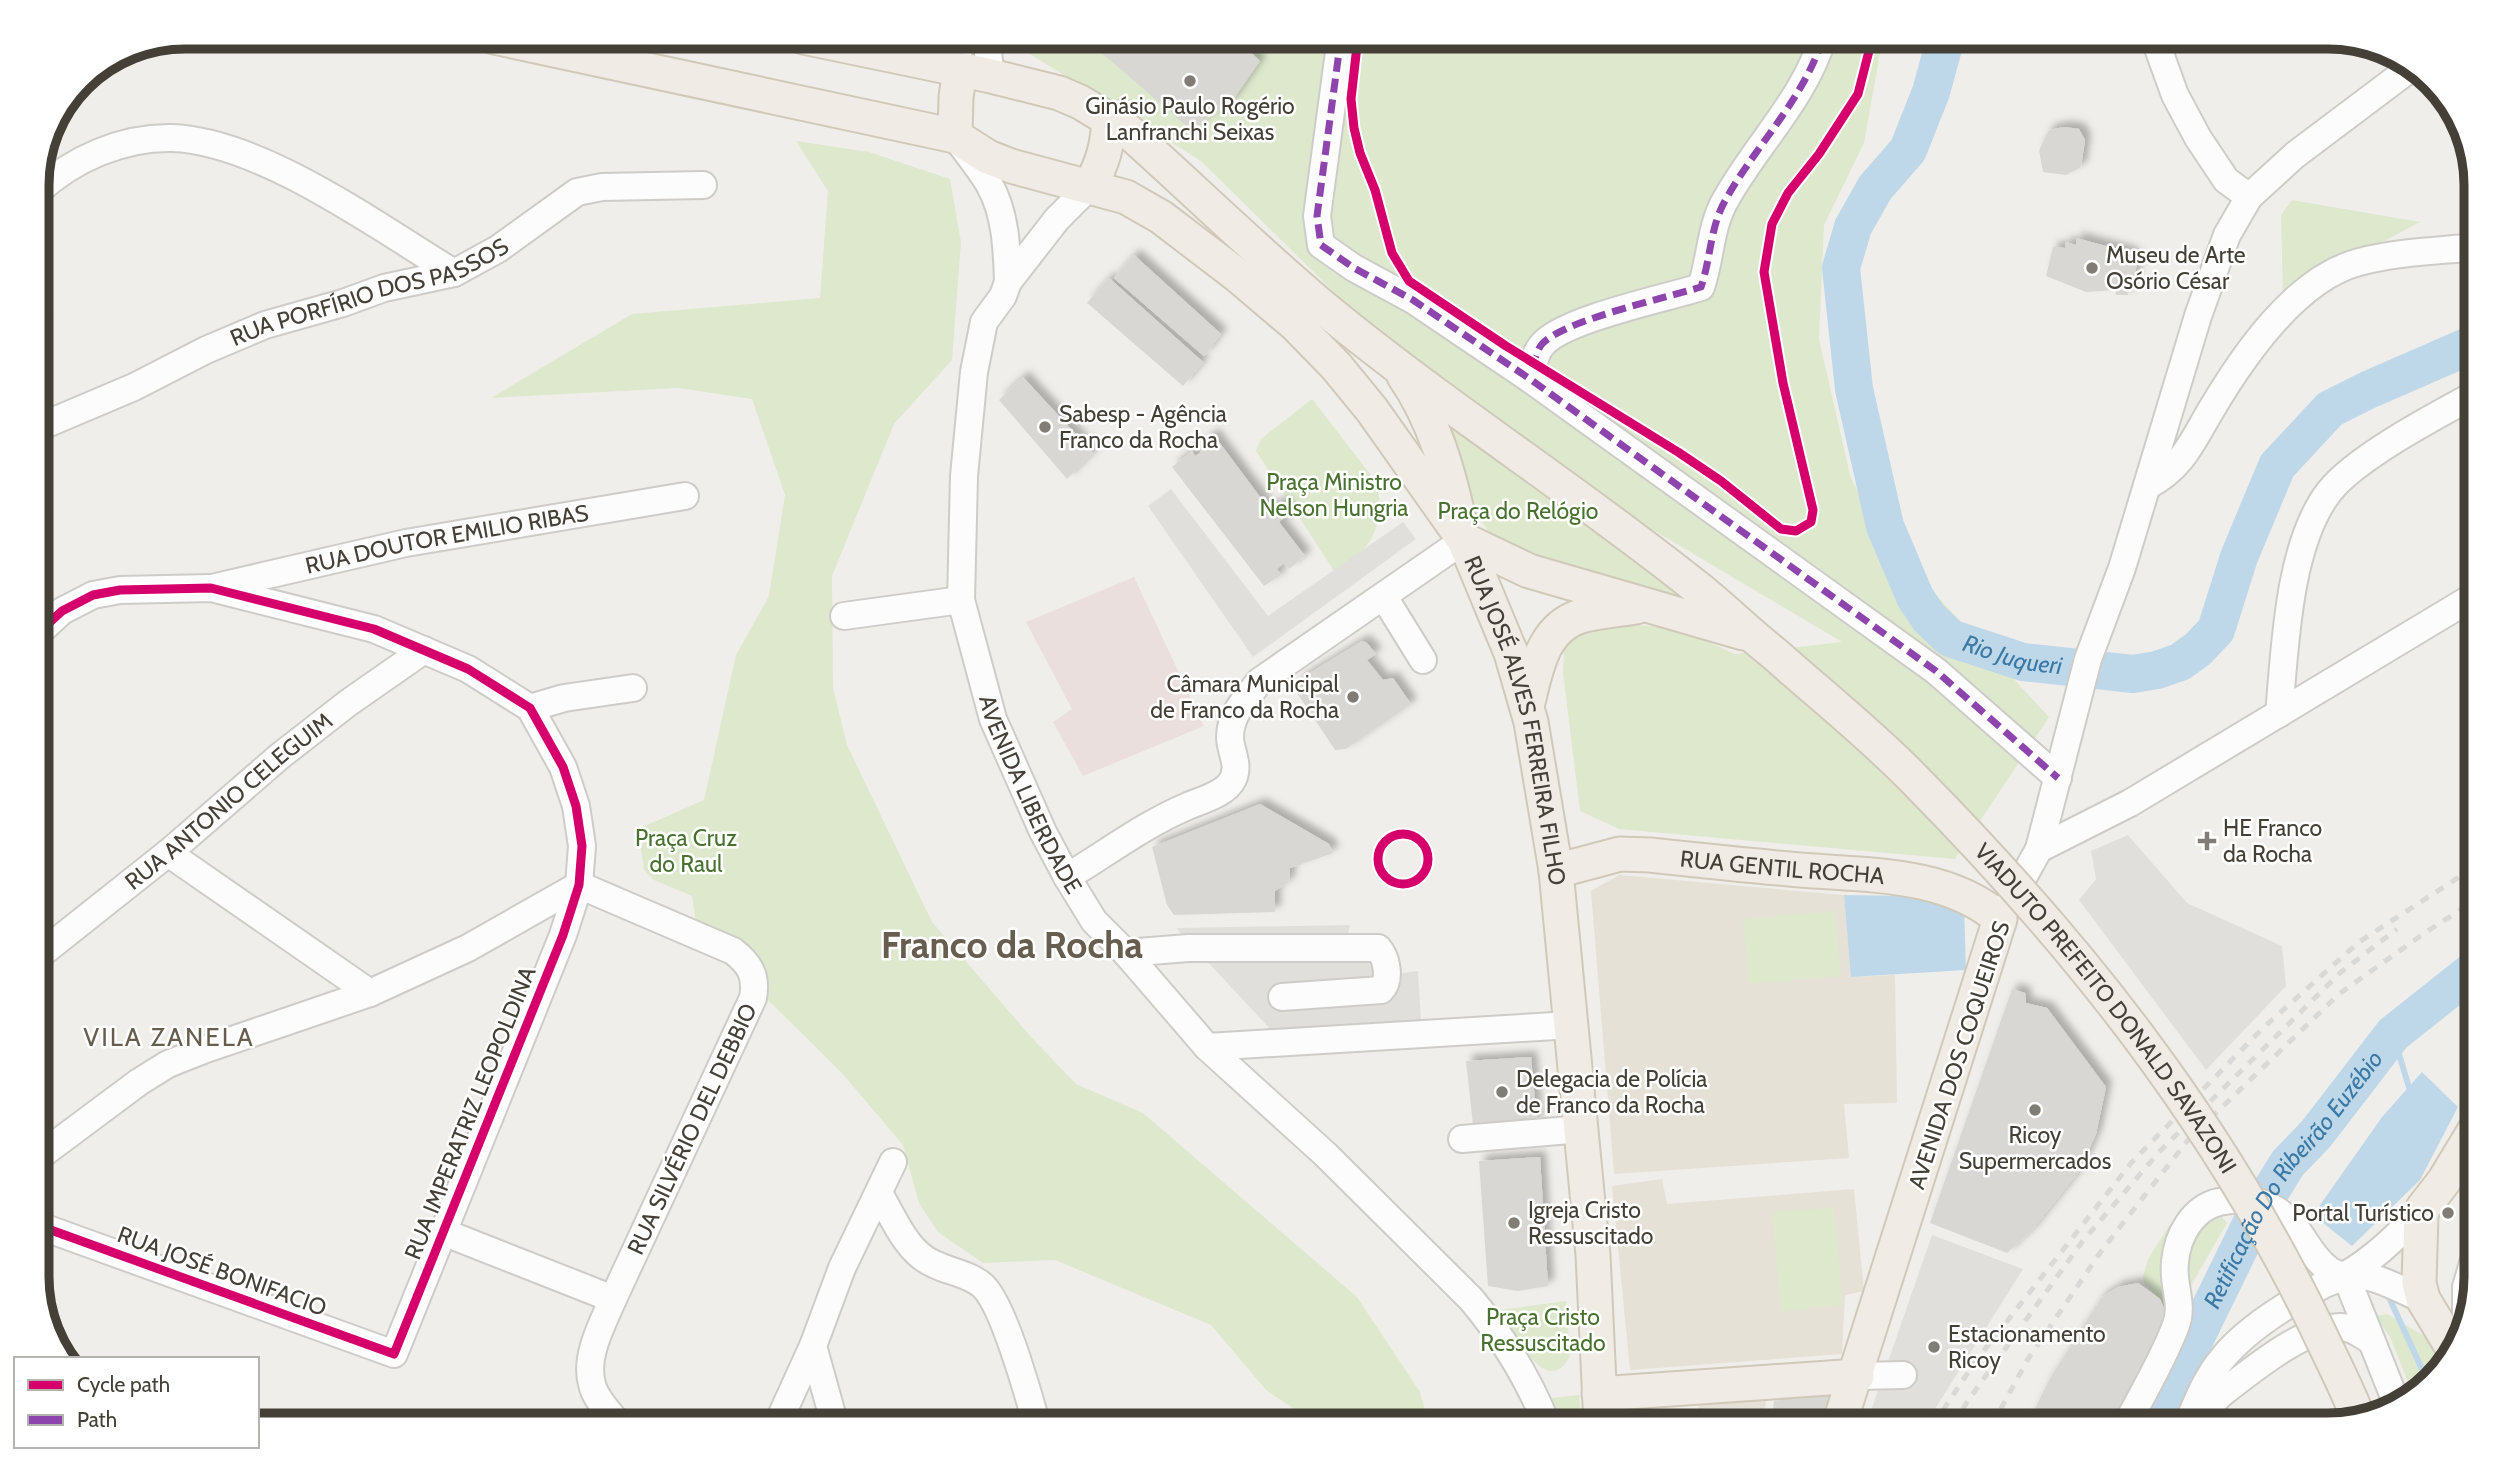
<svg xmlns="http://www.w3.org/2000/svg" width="2513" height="1462" font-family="Cabin,sans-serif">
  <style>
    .education { fill: #e6e1d6 }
    .medical { fill: #eadfdc }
    .green { fill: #dde8cd }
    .parking { fill: #e1dfdb }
    .water { fill: #bfd8e9 }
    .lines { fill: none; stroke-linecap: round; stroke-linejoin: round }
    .stream { stroke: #bfd8e9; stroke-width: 6 }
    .river { stroke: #bfd8e9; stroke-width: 38 }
    .building { fill: #d9d7d3; filter: url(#shadow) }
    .minor-casing { stroke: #ceccc8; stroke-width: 30 }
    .major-casing { stroke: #d0c9ba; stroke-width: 37 }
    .minor { stroke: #fdfcfc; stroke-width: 26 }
    .major { stroke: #f0ece5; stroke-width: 33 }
    .rail { stroke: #d9d9d8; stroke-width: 5; stroke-dasharray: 9 9; stroke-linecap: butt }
    .major-bridge-casing { stroke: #d0c9ba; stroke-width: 37; stroke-linecap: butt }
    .major-bridge { stroke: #f0ece5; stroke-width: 33 }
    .quiet { stroke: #8e44ad; stroke-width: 7; stroke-dasharray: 14 7; stroke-linecap: butt }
    .cycleway-casing { stroke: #fff; stroke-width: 13 }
    .cycleway { stroke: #d6006c; stroke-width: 9 }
    .poi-dot { fill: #817d76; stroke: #fff; stroke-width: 2.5 }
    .labels { text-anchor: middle; stroke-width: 5; stroke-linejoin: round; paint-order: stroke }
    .poi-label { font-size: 23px; fill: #454037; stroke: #fff; text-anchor: start }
    .street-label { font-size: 23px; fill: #454037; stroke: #fff }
    .park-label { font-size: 23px; fill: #497130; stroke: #fff }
    .water-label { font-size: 24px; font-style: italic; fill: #3b79a7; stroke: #fff }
    .quarter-label { font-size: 26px; letter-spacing: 2px; fill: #675e50; stroke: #fff }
    .town-label { font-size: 37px; font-weight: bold; fill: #675e50; stroke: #fff }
    .rim { fill: none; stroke: #454037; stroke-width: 9 }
  </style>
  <defs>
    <filter id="shadow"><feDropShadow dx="6" dy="-6" stdDeviation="3.5" flood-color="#0004"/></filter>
  </defs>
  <rect width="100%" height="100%" fill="#f0eeea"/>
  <!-- education -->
  <path class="education" d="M1619 875 1844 895 1852 977 1895 975 1897 1103 1844 1104 1849 1158 1614 1174 1591 891Z
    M1662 1179 1667 1204 1854 1189 1864 1291 1845 1295 1842 1354 1630 1370 1612 1186Z
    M1745 1401H1766L1763 1425H1693L1700 1403Z"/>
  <!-- medical -->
  <path class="medical" d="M1134 577 1204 726 1083 776 1053 722 1072 709 1026 622Z"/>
  <!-- green -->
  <path class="green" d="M1009 37H1883L1864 143 1824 225 1819 339 1850 475 1874 528 2049 717 1955 859 1619 829 1580 811 1563 673 1564 649 1572 639 1599 629 1624 624 1678 628 1735 654 1842 642 1530 457 1409 366 1201 161 1030 54Z
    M796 141 869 152 950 179 961 242 952 360 894 424 832 576 833 688 847 745 932 922 1031 1037 1076 1084 1143 1113 1357 1297 1420 1392 1429 1425H1319L1267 1391 1211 1325 1055 1260 983 1263 938 1232 919 1203 903 1145 841 1072 697 930 692 896 654 880 644 870 638 829 704 800 736 655 769 596 785 495 752 399 678 388 491 398 632 314 820 298 828 191Z
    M2292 200 2420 222 2283 295 2281 215Z
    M1312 399 1374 479C1385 503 1380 533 1361 552 1354 559 1343 565 1334 571L1256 451 1261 439Z
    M1442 412 1691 602 1551 566 1493 538 1477 515 1462 479Z
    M1835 911 1841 976 1749 984 1743 919Z
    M2212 1205 2227 1223 2166 1329V1313L2160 1300 2144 1283 2143 1277 2148 1259 2169 1226 2189 1212Z
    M1834 1207 1843 1305 1781 1311 1772 1213Z
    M1566 1301 1570 1356C1546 1402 1512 1329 1501 1310Z
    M2387 1314 2431 1340 2439 1368 2413 1394 2390 1337 2375 1316Z
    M1579 1395 1582 1425H1565L1551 1398Z"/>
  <!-- parking -->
  <path class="parking" d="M2102 37H2139L2138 47 2106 51Z
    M1171 489 1268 616 1403 522 1416 539 1253 657 1148 506Z
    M2128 835 2187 903 2282 946 2286 986 2206 1070 2079 900 2096 879 2091 851Z
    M1350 925 1346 942 1392 943 1396 974 1418 971 1421 1021 1273 1032 1176 928Z
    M1932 1235 2023 1269 1925 1425H1866Z"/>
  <!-- water -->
  <path class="water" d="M1844 895 1911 896 1964 906 1966 970 1851 977Z
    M2422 1072 2458 1107 2420 1180 2352 1246 2313 1215 2382 1117Z"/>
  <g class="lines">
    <!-- stream -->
    <path class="stream" d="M2393 1034 2411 1094
      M2387 1293 2427 1380"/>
    <!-- river -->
    <g class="river">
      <path id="s1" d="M1946 37 1931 92 1908 150 1875 188 1853 227 1841 268 1854 389 1885 526 1915 597 1929 618 1950 638 2023 662 2133 674 2157 670 2180 662 2198 649 2216 630 2239 557 2277 466 2330 409 2368 390 2476 343"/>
      <path id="s2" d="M2153 1425 2254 1218 2288 1163 2316 1134 2393 1034 2476 968"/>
    </g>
  </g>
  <!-- building -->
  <path class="building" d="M1095 37H1235L1260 61 1232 101 1191 130 1089 42Z
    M2064 127 2079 129 2085 140 2081 167 2066 175 2043 172 2039 150 2049 130Z
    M2076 238 2132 253 2133 257 2138 260 2133 281 2127 286 2128 295H2116L2115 290 2086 292 2046 276 2053 247 2065 248 2066 242 2076 245Z
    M1134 255 1221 334 1204 356 1114 278Z
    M1109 278 1203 362 1183 386 1087 303Z
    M1023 377 1093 453 1067 479 999 400Z
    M1213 434 1269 509 1278 503 1285 504 1288 509V514L1279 522 1305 556 1289 569 1284 563 1277 569 1281 575 1264 586 1172 467 1192 451 1195 456 1201 452 1198 447Z
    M1362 641 1367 643 1376 654 1367 660 1383 680 1393 678 1411 704 1346 749 1335 750 1295 690 1300 679Z
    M1260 804 1329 844 1333 853 1290 868 1289 882 1275 891V912L1174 915 1167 905 1152 847Z
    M2012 989 2025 993 2026 1003 2047 1008 2106 1087 2096 1134 2080 1170 2032 1230 2007 1253 1930 1223Z
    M1531 1057 1537 1123 1473 1125 1466 1061Z
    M1540 1157 1548 1286 1518 1291 1488 1286 1479 1161Z
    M2138 1283 2160 1299 2166 1313V1329L2116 1425H2027L2049 1380 2101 1298 2118 1287Z
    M1830 1395 1823 1425H1771L1774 1401Z"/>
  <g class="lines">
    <defs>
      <g id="minor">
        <path d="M956 37 960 70"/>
        <path d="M986 37 991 76"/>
        <path d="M1341 37 1317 216 1321 245 1354 268 1413 300 1530 379 1936 671 2058 778"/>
        <path d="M2154 37 2175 95 2198 138 2226 180 2249 197"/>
        <path d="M960 143C970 157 981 170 989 184 1006 213 1007 251 1008 282"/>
        <path id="s3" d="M1090 186 1057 219 1008 282 1003 296 984 322 974 372 964 476 961 600 993 719 1043 832 1067 877 1094 921 1126 953 1207 1047 1325 1154 1471 1299C1502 1336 1529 1380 1547 1425"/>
        <path d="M37 192C73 159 122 137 172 138 261 141 378 227 454 273"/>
        <path d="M1530 379C1533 368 1534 353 1543 344 1565 319 1666 298 1701 287 1711 258 1710 226 1726 199 1756 145 1805 98 1823 37"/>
        <path id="s4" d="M37 428 134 387 206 350 265 325 343 303 384 288 454 273 498 249 577 192 602 187 703 185"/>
        <path d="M2147 486C2182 468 2192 442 2211 410 2243 356 2295 279 2359 262 2397 252 2437 251 2476 247"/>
        <path id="s5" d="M216 587 406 543 685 496"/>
        <path d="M1384 597 1423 660"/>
        <path d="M844 616 961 600"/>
        <path d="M37 634 62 611 93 595 120 590 211 588 374 629 468 669 530 708 563 767 576 806 582 846 579 885 563 935 394 1354 37 1225"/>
        <path d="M530 708 564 698 633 688"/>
        <path d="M2279 714C2285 648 2288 545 2329 492 2355 458 2437 415 2476 394"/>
        <path d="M2039 849 2130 803 2476 595"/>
        <path d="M168 853 370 993"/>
        <path d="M1067 877C1107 853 1145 824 1188 806 1202 800 1226 794 1233 779 1240 764 1230 751 1230 737 1230 714 1247 697 1260 681L1464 540"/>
        <path d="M579 885 733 951C750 964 757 976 753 998L613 1299C603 1323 584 1356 592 1384 595 1399 610 1413 619 1425"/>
        <path d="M2000 919 2039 849 2088 659 2122 568 2198 316 2227 235 2249 197 2295 155 2412 67"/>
        <path d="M1126 953 1188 948H1378C1387 958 1391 980 1381 990L1282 997"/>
        <path id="s6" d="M37 957 168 853 280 756 348 703 424 650"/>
        <path d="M1207 1047 1572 1025"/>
        <path d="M1462 1139 1582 1129"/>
        <path d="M37 1158 139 1082 168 1064 206 1049 370 993 468 948 579 885"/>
        <path d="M879 1193C893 1217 907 1253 934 1264 950 1272 970 1274 983 1286 1004 1306 1028 1394 1037 1425"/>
        <path d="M443 1232 613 1299"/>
        <path d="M2346 1276 2398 1407"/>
        <path d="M2466 1316V1287L2476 1253"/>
        <path d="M813 1346 835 1425"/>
        <path d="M1857 1376 1903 1375"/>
        <path d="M2196 1421C2205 1411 2215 1398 2226 1390 2255 1368 2303 1328 2340 1327 2352 1327 2360 1334 2370 1340"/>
        <path d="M777 1425 813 1346 842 1268 893 1162"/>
        <path d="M2126 1425C2142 1395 2164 1358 2176 1325 2184 1304 2172 1284 2175 1262 2177 1237 2192 1208 2219 1202 2235 1198 2256 1199 2271 1207 2302 1223 2304 1251 2328 1269 2340 1279 2355 1274 2369 1277 2387 1281 2405 1292 2423 1299"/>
        <path d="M2187 1425C2197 1402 2206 1378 2222 1359 2247 1328 2287 1304 2321 1286 2329 1281 2339 1280 2346 1275 2375 1258 2401 1233 2423 1208"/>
      </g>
      <g id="major">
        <path id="s7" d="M494 37 955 136 988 157 1011 166 1126 197 1161 217 1237 275 1296 325 1336 366 1372 410 1464 540 1511 653 1531 722 1556 871 1593 1255 1601 1425"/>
        <path d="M803 37 991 76 1059 93 1080 102 1128 131C1194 190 1257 252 1325 309 1444 407 1575 490 1695 586 1723 608 1748 633 1776 655"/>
        <path d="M955 136 956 97 960 70"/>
        <path d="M1090 186C1103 163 1108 144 1109 118"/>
        <path d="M1404 376C1434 419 1449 473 1460 524"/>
        <path d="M1464 540 1529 571 1743 633"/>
        <path d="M1527 706C1536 672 1541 628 1581 616 1598 611 1618 610 1636 607"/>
        <path id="s8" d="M1556 871 1620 854 1650 855C1696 860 1743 865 1789 869 1859 876 1944 870 2000 919L1839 1425"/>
        <path d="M2455 1352 2423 1299 2419 1283 2421 1216 2423 1208 2444 1181 2476 1128"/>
        <path d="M1599 1394 1857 1376"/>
      </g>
    </defs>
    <!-- minor casing -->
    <use href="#minor" class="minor-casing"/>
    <!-- major casing -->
    <use href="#major" class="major-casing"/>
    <!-- minor -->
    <use href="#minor" class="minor"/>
    <!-- major -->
    <use href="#major" class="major"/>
    <!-- rail -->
    <path class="rail" d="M1933 1425 1975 1362 2131 1163 2262 1029 2359 942 2476 866
      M1954 1425 1967 1402 2082 1242 2159 1152 2341 972 2397 929
      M1992 1425 2028 1359 2102 1250 2188 1140 2339 994 2426 932 2476 900"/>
    <defs>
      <g id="major-bridge">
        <path id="s9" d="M1776 655C1822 696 1871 735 1914 779 2077 944 2214 1116 2316 1326 2330 1356 2346 1386 2358 1417"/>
      </g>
    </defs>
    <!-- major-bridge casing -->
    <use href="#major-bridge" class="major-bridge-casing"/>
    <!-- major-bridge -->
    <use href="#major-bridge" class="major-bridge"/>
    <!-- quiet -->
    <path class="quiet" d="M1341 37 1317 216 1321 245 1354 268 1413 300 1530 379 1936 671 2058 778
      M1532 369C1535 361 1536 351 1542 344 1564 320 1666 298 1701 287 1711 258 1710 226 1726 199 1756 145 1805 98 1823 37"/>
    <defs>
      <path id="cycleway" d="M1358 37 1351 99 1354 128 1360 153 1375 190 1392 253 1409 281 1506 346 1678 452 1721 481 1781 529 1796 531 1811 522 1813 510 1783 383 1764 272 1772 224 1788 193 1819 154 1858 94 1869 51 1870 37
        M37 634 62 611 93 595 120 590 211 588 374 629 468 669 530 708 563 767 576 806 582 846 579 885 563 935 394 1354 37 1225
        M1378 859a25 25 0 1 1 50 0a25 25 0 1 1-50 0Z"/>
    </defs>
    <!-- cycleway casing -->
    <use href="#cycleway" class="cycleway-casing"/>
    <!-- cycleway -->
    <use href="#cycleway" class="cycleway"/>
  </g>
  <!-- markers -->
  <g class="poi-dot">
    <circle cx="1190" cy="81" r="7"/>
    <circle cx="2092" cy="268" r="7"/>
    <circle cx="1045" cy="427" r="7"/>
    <circle cx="1353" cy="697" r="7"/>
    <path d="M2203.5 830.5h7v7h7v7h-7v7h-7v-7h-7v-7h7z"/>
    <circle cx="1502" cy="1092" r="7"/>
    <circle cx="2035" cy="1110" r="7"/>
    <circle cx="2448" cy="1213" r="7"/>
    <circle cx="1514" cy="1223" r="7"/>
    <circle cx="1934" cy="1347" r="7"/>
  </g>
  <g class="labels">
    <!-- poi labels -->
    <g class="poi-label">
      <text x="1190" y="114" text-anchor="middle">Ginásio Paulo Rogério<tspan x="1190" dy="26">Lanfranchi Seixas</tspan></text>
      <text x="2106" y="263">Museu de Arte<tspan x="2106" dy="26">Osório César</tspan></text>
      <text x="1059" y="422">Sabesp - Agência<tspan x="1059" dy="26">Franco da Rocha</tspan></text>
      <text x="1339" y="692" text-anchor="end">Câmara Municipal<tspan x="1339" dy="26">de Franco da Rocha</tspan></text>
      <text x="2223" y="836">HE Franco<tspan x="2223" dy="26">da Rocha</tspan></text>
      <text x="1516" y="1087">Delegacia de Polícia<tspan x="1516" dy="26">de Franco da Rocha</tspan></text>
      <text x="2035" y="1143" text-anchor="middle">Ricoy<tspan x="2035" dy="26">Supermercados</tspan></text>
      <text x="1528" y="1218">Igreja Cristo<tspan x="1528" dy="26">Ressuscitado</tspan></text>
      <text x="2434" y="1221" text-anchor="end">Portal Turístico</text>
      <text x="1948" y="1342">Estacionamento<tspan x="1948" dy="26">Ricoy</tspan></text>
    </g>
    <!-- street labels -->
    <g class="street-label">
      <text dy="8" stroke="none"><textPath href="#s4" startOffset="360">RUA PORFÍRIO DOS PASSOS</textPath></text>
      <text dy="8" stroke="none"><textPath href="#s5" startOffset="236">RUA DOUTOR EMILIO RIBAS</textPath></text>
      <text dy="8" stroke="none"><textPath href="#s7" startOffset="1330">RUA JOSÉ ALVES FERREIRA FILHO</textPath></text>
      <text dy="8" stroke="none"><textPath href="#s3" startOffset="660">AVENIDA LIBERDADE</textPath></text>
      <text dy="8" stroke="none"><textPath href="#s6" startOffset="247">RUA ANTONIO CELEGUIM</textPath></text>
      <text dy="8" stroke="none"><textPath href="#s8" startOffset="229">RUA GENTIL ROCHA</textPath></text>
      <text dy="8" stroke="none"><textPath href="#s9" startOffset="485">VIADUTO PREFEITO DONALD SAVAZONI</textPath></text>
      <text transform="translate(1959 1055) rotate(-72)" y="8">AVENIDA DOS COQUEIROS</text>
      <text transform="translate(470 1113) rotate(-68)" y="8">RUA IMPERATRIZ LEOPOLDINA</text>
      <text transform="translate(692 1129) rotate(-65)" y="8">RUA SILVÉRIO DEL DEBBIO</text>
      <text transform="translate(222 1271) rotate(20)" y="8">RUA JOSÉ BONIFACIO</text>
    </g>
    <!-- park labels -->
    <g class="park-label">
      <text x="1334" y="490">Praça Ministro<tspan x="1334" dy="26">Nelson Hungria</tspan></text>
      <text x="1518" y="519">Praça do Relógio</text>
      <text x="686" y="846">Praça Cruz<tspan x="686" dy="26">do Raul</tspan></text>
      <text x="1543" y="1325">Praça Cristo<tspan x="1543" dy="26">Ressuscitado</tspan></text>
    </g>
    <!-- water labels -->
    <g class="water-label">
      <text dy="8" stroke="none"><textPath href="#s1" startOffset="716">Rio Juqueri</textPath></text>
      <text dy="8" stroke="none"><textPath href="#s2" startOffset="284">Retificação Do Ribeirão Euzébio</textPath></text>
    </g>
    <!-- quarter labels -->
    <g class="quarter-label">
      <text x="169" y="1046">VILA ZANELA</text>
    </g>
    <!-- town labels -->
    <g class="town-label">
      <text x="1012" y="958">Franco da Rocha</text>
    </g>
  </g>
  <!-- crop -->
  <path d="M0 0H2513V1462H0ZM185 49H2328A136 136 0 0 1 2464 185V1277A136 136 0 0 1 2328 1413H185A136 136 0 0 1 49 1277V185A136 136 0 0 1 185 49Z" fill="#fff" fill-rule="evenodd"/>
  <path class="rim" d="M185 49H2328A136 136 0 0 1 2464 185V1277A136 136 0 0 1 2328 1413H185A136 136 0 0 1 49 1277V185A136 136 0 0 1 185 49Z"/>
  <!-- legend -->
  <rect x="14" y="1357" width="245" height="91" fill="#ffffff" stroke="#b5b3af" stroke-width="2"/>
  <rect x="28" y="1380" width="35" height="10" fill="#d6006c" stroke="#b5b3af" stroke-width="2"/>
  <text x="77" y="1392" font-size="21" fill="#454037">Cycle path</text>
  <rect x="28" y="1415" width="35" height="10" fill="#8e44ad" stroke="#b5b3af" stroke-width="2"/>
  <text x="77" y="1427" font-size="21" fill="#454037">Path</text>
</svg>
